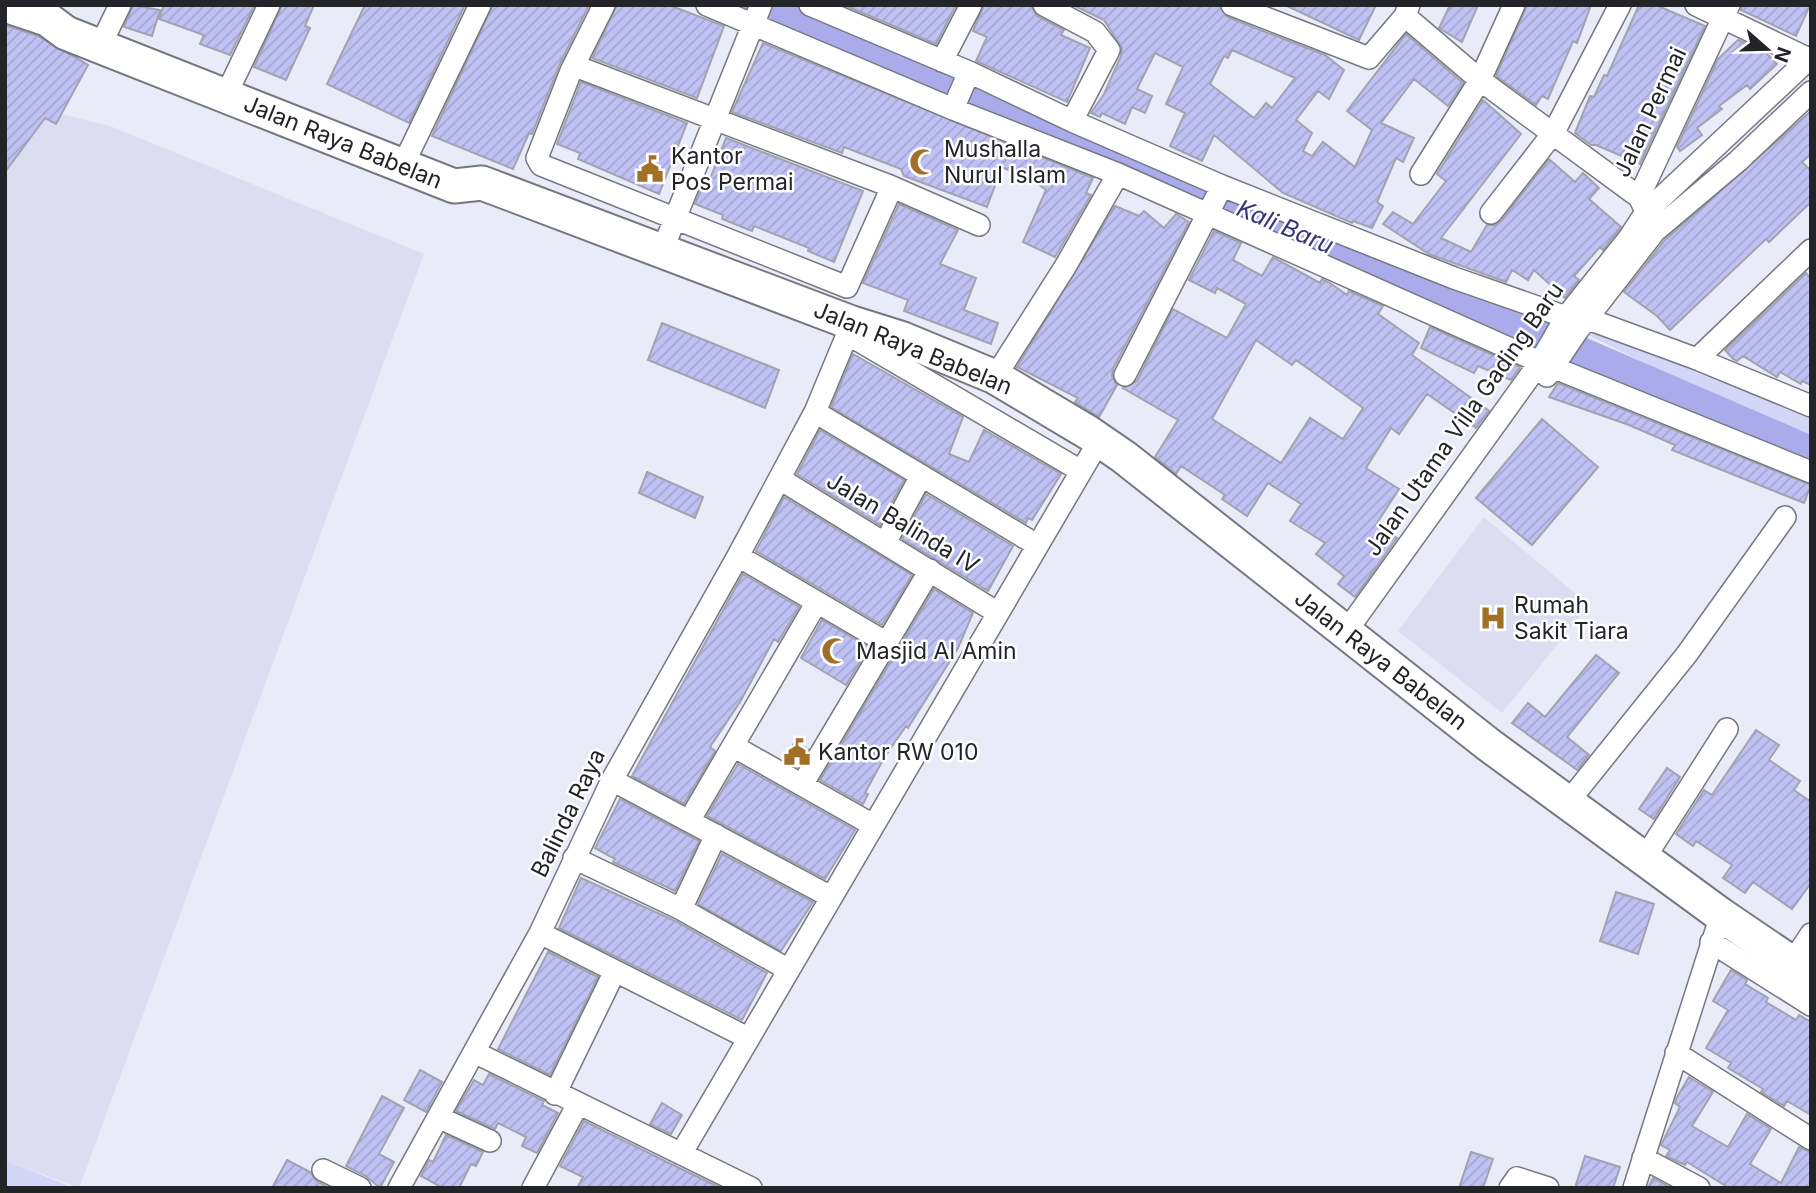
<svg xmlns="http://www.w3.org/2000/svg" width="1816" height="1193" font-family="Inter,sans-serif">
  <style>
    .built { fill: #dcddf1 }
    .green { fill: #d4d6f8 }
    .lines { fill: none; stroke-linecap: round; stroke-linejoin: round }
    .river { stroke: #a9abea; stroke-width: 37 }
    .building { fill: url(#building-hatch); stroke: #a2a3af; stroke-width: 2; fill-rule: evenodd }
    .street-casing { stroke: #767782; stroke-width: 24 }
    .primary-casing { stroke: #767782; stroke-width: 37 }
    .street { stroke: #fff; stroke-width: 21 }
    .primary { stroke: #fff; stroke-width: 33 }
    .labels { text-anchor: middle; stroke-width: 5; stroke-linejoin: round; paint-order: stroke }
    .street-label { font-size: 23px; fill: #232428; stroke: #fff }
    .poi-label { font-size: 23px; fill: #232428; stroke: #fff; text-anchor: start }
    .water-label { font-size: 24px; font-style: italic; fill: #39327b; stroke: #fff }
  </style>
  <defs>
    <pattern id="building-hatch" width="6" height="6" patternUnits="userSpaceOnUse" patternTransform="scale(1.75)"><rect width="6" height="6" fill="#bfc1f4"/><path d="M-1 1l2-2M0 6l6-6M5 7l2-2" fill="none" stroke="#a4a6d1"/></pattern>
  </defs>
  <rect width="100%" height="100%" fill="#eaebf8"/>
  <!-- built -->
  <path class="built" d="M5 100 110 126 424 254 79 1188 5 1160Z
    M1484 517 1589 605 1502 713 1398 631Z"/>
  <!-- green -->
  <path class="green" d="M1588 319 1811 405V435L1683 382 1578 330Z
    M5 1160 74 1188H5Z"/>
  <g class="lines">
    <!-- river -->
    <path class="river" d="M757 5 1194 188 1811 455"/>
  </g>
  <!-- building -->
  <path class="building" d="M133 5 160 10 152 36 124 27Z
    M164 5H252L254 6 230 55 200 44 204 35 159 19Z
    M282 5H314L305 26 310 28 286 80 254 67Z
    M365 5H465L409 123 327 84Z
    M493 5H589L559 66 532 134 529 133 513 169 432 136Z
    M617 5H669L724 26 697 98 592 58Z
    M844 5H956L936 44Z
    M984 5H1031L1037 16 1064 30 1061 35 1090 48 1067 102 976 61 987 37 973 31Z
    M1073 5H1219L1227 17 1325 55 1344 70 1329 99 1318 91 1296 120 1312 133 1303 151 1312 156 1323 142 1355 167 1372 130 1347 111 1406 34 1463 83 1448 106 1414 79 1381 123 1414 138 1403 162 1396 158 1377 202 1383 206 1372 228 1353 221 1352 223 1283 193 1214 135 1202 161 1170 146 1185 113 1166 104 1183 67 1155 53 1137 89 1152 96 1145 113 1132 107 1125 124 1102 113 1100 117 1091 113 1104 94 1121 56 1122 48 1104 20ZM1232 50 1295 78 1272 108 1266 103 1254 118 1210 84 1224 56 1228 58Z
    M1285 5H1376L1359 40Z
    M1450 5H1478L1462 42 1439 28Z
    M1527 5H1591L1577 43 1573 41 1548 99 1542 96 1536 105 1496 76Z
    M1639 5H1656L1705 26 1640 164 1596 145H1591L1575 133 1590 96 1594 97 1604 75 1607 76Z
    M1742 5H1810L1796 36 1741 10Z
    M5 25 38 36 88 65 56 124 45 118 5 172Z
    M1738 40 1766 53 1777 64 1750 89 1747 85 1719 106 1722 109 1697 128 1702 135 1680 151 1677 147 1718 59Z
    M763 43 1093 178 1086 193 1091 195 1055 257 1023 242 1046 190 1038 184 1002 167 987 207 904 176 901 169 844 147 842 153 732 112Z
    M581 82 687 123 659 194 578 159 580 153 557 144Z
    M1483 100 1521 134 1441 238 1471 252 1487 225H1495L1501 221 1549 159 1575 182 1583 173 1599 188 1589 199 1621 227 1603 250 1600 247 1574 276 1579 280 1565 298 1534 270 1528 280 1512 270 1506 282 1429 254 1383 224 1393 212 1413 224 1446 181 1437 174Z
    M1811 111V154L1802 162 1811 171V202L1769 242 1766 239 1670 330 1657 316 1624 292 1665 240Z
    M726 138 863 191 834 262 808 251 809 248 754 226 752 231 722 219 723 215 695 204 706 177 710 179Z
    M899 204 958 230 940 264 976 278 964 310 998 323 991 344 904 311 908 300 863 283Z
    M1115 206 1139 216 1144 211 1164 228 1176 214 1189 222 1113 369 1112 376 1117 385 1099 417 1075 402 1078 398 1017 367Z
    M1214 231 1241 243 1233 260 1262 276 1273 257 1320 283 1322 279 1330 283 1347 295 1349 291 1383 306 1378 314 1419 343 1412 355 1489 411 1476 428 1427 394 1399 434 1391 428 1366 468 1399 489 1377 523 1397 538 1355 597 1338 584 1344 576 1316 554 1325 543 1290 521 1301 504 1268 483 1247 516 1222 499 1225 495 1181 466 1176 474 1155 457 1178 420 1123 388 1137 381 1173 309 1227 338 1246 304 1217 288 1215 293 1189 280ZM1256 340 1292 365 1296 360 1363 408 1343 439 1310 418 1281 463 1212 419Z
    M1806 273 1811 279V385L1802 381 1801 384 1780 372 1777 377 1743 356 1737 361 1733 359 1725 350Z
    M662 323 779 370 765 408 648 360Z
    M1430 327 1520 367 1511 380 1478 366 1474 373 1421 348Z
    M853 354 963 417 949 454 969 462 984 430 1061 474 1032 520 1028 518 1026 523 831 407Z
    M1558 383 1811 485 1804 503 1672 450 1675 445 1629 425 1549 397Z
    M1542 419 1598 467 1532 545 1476 498Z
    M820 430 904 480 880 525 797 474Z
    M647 472 703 497 695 518 639 493Z
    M926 494 1013 546 988 591 902 539Z
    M784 497 912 575 882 625 756 551Z
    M743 574 799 607 778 642 774 639 740 702 710 747 715 751 684 804 632 776Z
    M934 589 973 613 958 648 908 728 906 726 884 758 865 793 868 794 863 804 820 780Z
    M822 620 869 647 846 685 801 658Z
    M1596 655 1619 673 1567 737 1589 755 1577 770 1512 723 1528 703 1545 717Z
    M1756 730 1779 745 1769 760 1800 781 1794 790 1811 802V883L1792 909 1753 882 1745 893 1723 878 1732 865 1696 841 1693 846 1676 834 1704 790 1712 795Z
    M795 741 808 749 797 767 785 760Z
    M738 764 855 830 825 879 707 816Z
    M1667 768 1680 777 1654 819 1639 809Z
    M620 799 699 841 675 891 613 862 615 859 595 848Z
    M722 854 813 902 781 951 698 904Z
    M581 878 675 921 767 973 742 1020 559 928Z
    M1616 892 1654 904 1638 954 1600 941Z
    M548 952 598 977 550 1075 498 1049Z
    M1731 970 1747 980 1745 984 1768 998 1766 1002 1796 1020 1799 1015 1811 1022V1115L1787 1101 1784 1106 1761 1092 1763 1089 1728 1068 1731 1063 1706 1048 1728 1010 1713 1001Z
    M420 1070 442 1082 426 1112 404 1100Z
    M489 1074 544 1101 542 1105 558 1113 537 1153 522 1146 526 1137 498 1123 495 1129 456 1111 474 1080 483 1085Z
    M1689 1077 1713 1092 1692 1126 1728 1147 1747 1114 1771 1129 1750 1164 1781 1183 1799 1147 1811 1152V1188H1729L1687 1162 1685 1165 1666 1156 1670 1150 1661 1145 1680 1107 1675 1103 1676 1099Z
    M382 1096 404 1108 379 1154 394 1162 380 1188 366 1176 346 1166Z
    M662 1103 682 1115 671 1134 650 1124Z
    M584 1121 675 1166 721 1188H577L583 1177 560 1166Z
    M446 1135 483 1152 476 1166 471 1164 459 1188H443L421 1176 429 1160 433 1162Z
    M1471 1152 1493 1159 1483 1188H1459Z
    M1585 1156 1620 1167 1613 1188H1575Z
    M287 1160 310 1172 317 1181 329 1188H272Z
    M1653 1178 1671 1188H1648Z"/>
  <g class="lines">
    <defs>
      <path id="street" d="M604 5 571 71 537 158 541 165 847 287 892 187
        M707 5 953 109 1118 174 1540 362 1811 472
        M810 5 969 72 1072 121 1222 186 1454 278 1566 317 1588 319 1697 359 1811 406
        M1044 5 1095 32 1109 50 1072 121
        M1232 5 1369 58 1405 16 1409 5
        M1696 5 1809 59
        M1405 16 1480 80 1639 197
        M101 44 120 5
        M942 61 971 5
        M575 66 890 186 979 225
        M226 95 269 5
        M953 109 969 72
        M403 165 480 5
        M1421 174 1480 80 1514 5
        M1645 209 1639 197 1729 5
        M1491 213 1554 132 1620 5
        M662 251 761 5
        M849 335 1081 471
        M1697 359 1811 250
        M1125 375 1222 186
        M1547 376 1578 330 1655 231 1738 161 1811 92
        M995 377 1065 267 1118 174
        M815 412 1037 545
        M780 479 998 613
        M885 543 921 476
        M738 556 887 643
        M1345 633 1540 362 1566 317 1629 238 1646 212 1811 57
        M733 746 873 825
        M612 780 831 897
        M802 785 930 570
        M1568 802 1687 654 1785 517
        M689 821 817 602
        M574 858 681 909 789 970
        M1644 859 1727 729
        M681 909 716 835
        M540 933 748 1038
        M1711 942 1811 1005
        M1792 963 1811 934
        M1676 1053 1811 1139
        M555 1094 615 971
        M440 1118 490 1141
        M681 1154 1099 441
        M1643 1158 1699 1188
        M323 1170 360 1188
        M399 1188 474 1052
        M533 1188 578 1104
        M751 1188 474 1052 540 933 612 780 738 556 815 412 852 323
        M1510 1188 1517 1178 1548 1188
        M1634 1188 1721 915"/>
      <path id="primary" d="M5 5 47 19 66 33 454 186 482 183 852 323 903 339 995 377 1089 433 1124 457 1489 745 1721 915 1811 976"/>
    </defs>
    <!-- street casing -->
    <use href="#street" class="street-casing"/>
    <!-- primary casing -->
    <use href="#primary" class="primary-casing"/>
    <!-- street -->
    <use href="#street" class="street"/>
    <!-- primary -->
    <use href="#primary" class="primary"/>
  </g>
  <!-- icons -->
  <defs>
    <symbol id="mosque-bare" viewBox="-9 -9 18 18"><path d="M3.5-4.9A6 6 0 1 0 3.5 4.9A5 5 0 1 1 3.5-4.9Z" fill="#a16f25" stroke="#fff" stroke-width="2.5" paint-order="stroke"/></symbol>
    <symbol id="civic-bare" viewBox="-9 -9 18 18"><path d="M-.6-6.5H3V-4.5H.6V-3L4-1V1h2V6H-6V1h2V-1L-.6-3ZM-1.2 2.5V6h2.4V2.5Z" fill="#a16f25" stroke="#fff" stroke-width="2.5" paint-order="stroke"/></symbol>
    <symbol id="hospital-bare" viewBox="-9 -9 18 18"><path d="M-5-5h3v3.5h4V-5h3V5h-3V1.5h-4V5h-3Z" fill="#a16f25" stroke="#fff" stroke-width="2.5" paint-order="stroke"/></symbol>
  </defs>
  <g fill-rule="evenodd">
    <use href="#mosque-bare" x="904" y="143" width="38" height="38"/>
    <use href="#civic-bare" x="631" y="150" width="38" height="38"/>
    <use href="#hospital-bare" x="1474" y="599" width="38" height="38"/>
    <use href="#mosque-bare" x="816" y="632" width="38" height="38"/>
    <use href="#civic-bare" x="778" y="733" width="38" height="38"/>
  </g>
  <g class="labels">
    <!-- street labels -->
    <g class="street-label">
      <text transform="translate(1650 112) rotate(-65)" y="8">Jalan Permai</text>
      <text transform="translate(343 142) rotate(22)" y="8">Jalan Raya Babelan</text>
      <text transform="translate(913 348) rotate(22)" y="8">Jalan Raya Babelan</text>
      <text transform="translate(1464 419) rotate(-55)" y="8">Jalan Utama Villa Gading Baru</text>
      <text transform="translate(903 523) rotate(31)" y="8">Jalan Balinda IV</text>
      <text transform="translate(1381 660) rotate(38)" y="8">Jalan Raya Babelan</text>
      <text transform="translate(568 813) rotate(-64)" y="8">Balinda Raya</text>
    </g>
    <!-- poi labels -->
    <g class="poi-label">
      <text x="944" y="157">Mushalla<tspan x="944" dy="26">Nurul Islam</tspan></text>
      <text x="671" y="164">Kantor<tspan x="671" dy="26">Pos Permai</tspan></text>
      <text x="1514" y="613">Rumah<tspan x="1514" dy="26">Sakit Tiara</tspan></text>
      <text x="856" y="659">Masjid Al Amin</text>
      <text x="818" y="760">Kantor RW 010</text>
    </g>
    <!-- water labels -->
    <g class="water-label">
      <text transform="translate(1285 227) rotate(23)" y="8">Kali Baru</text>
    </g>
  </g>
  <!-- border -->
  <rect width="1816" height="1193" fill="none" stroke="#232428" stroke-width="14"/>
  <!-- north arrow -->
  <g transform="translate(1767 49) rotate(110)" stroke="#ffffff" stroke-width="5" paint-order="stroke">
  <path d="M0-5L12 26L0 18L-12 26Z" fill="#232428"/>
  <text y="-10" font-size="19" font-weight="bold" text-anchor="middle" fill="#232428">N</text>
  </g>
</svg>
